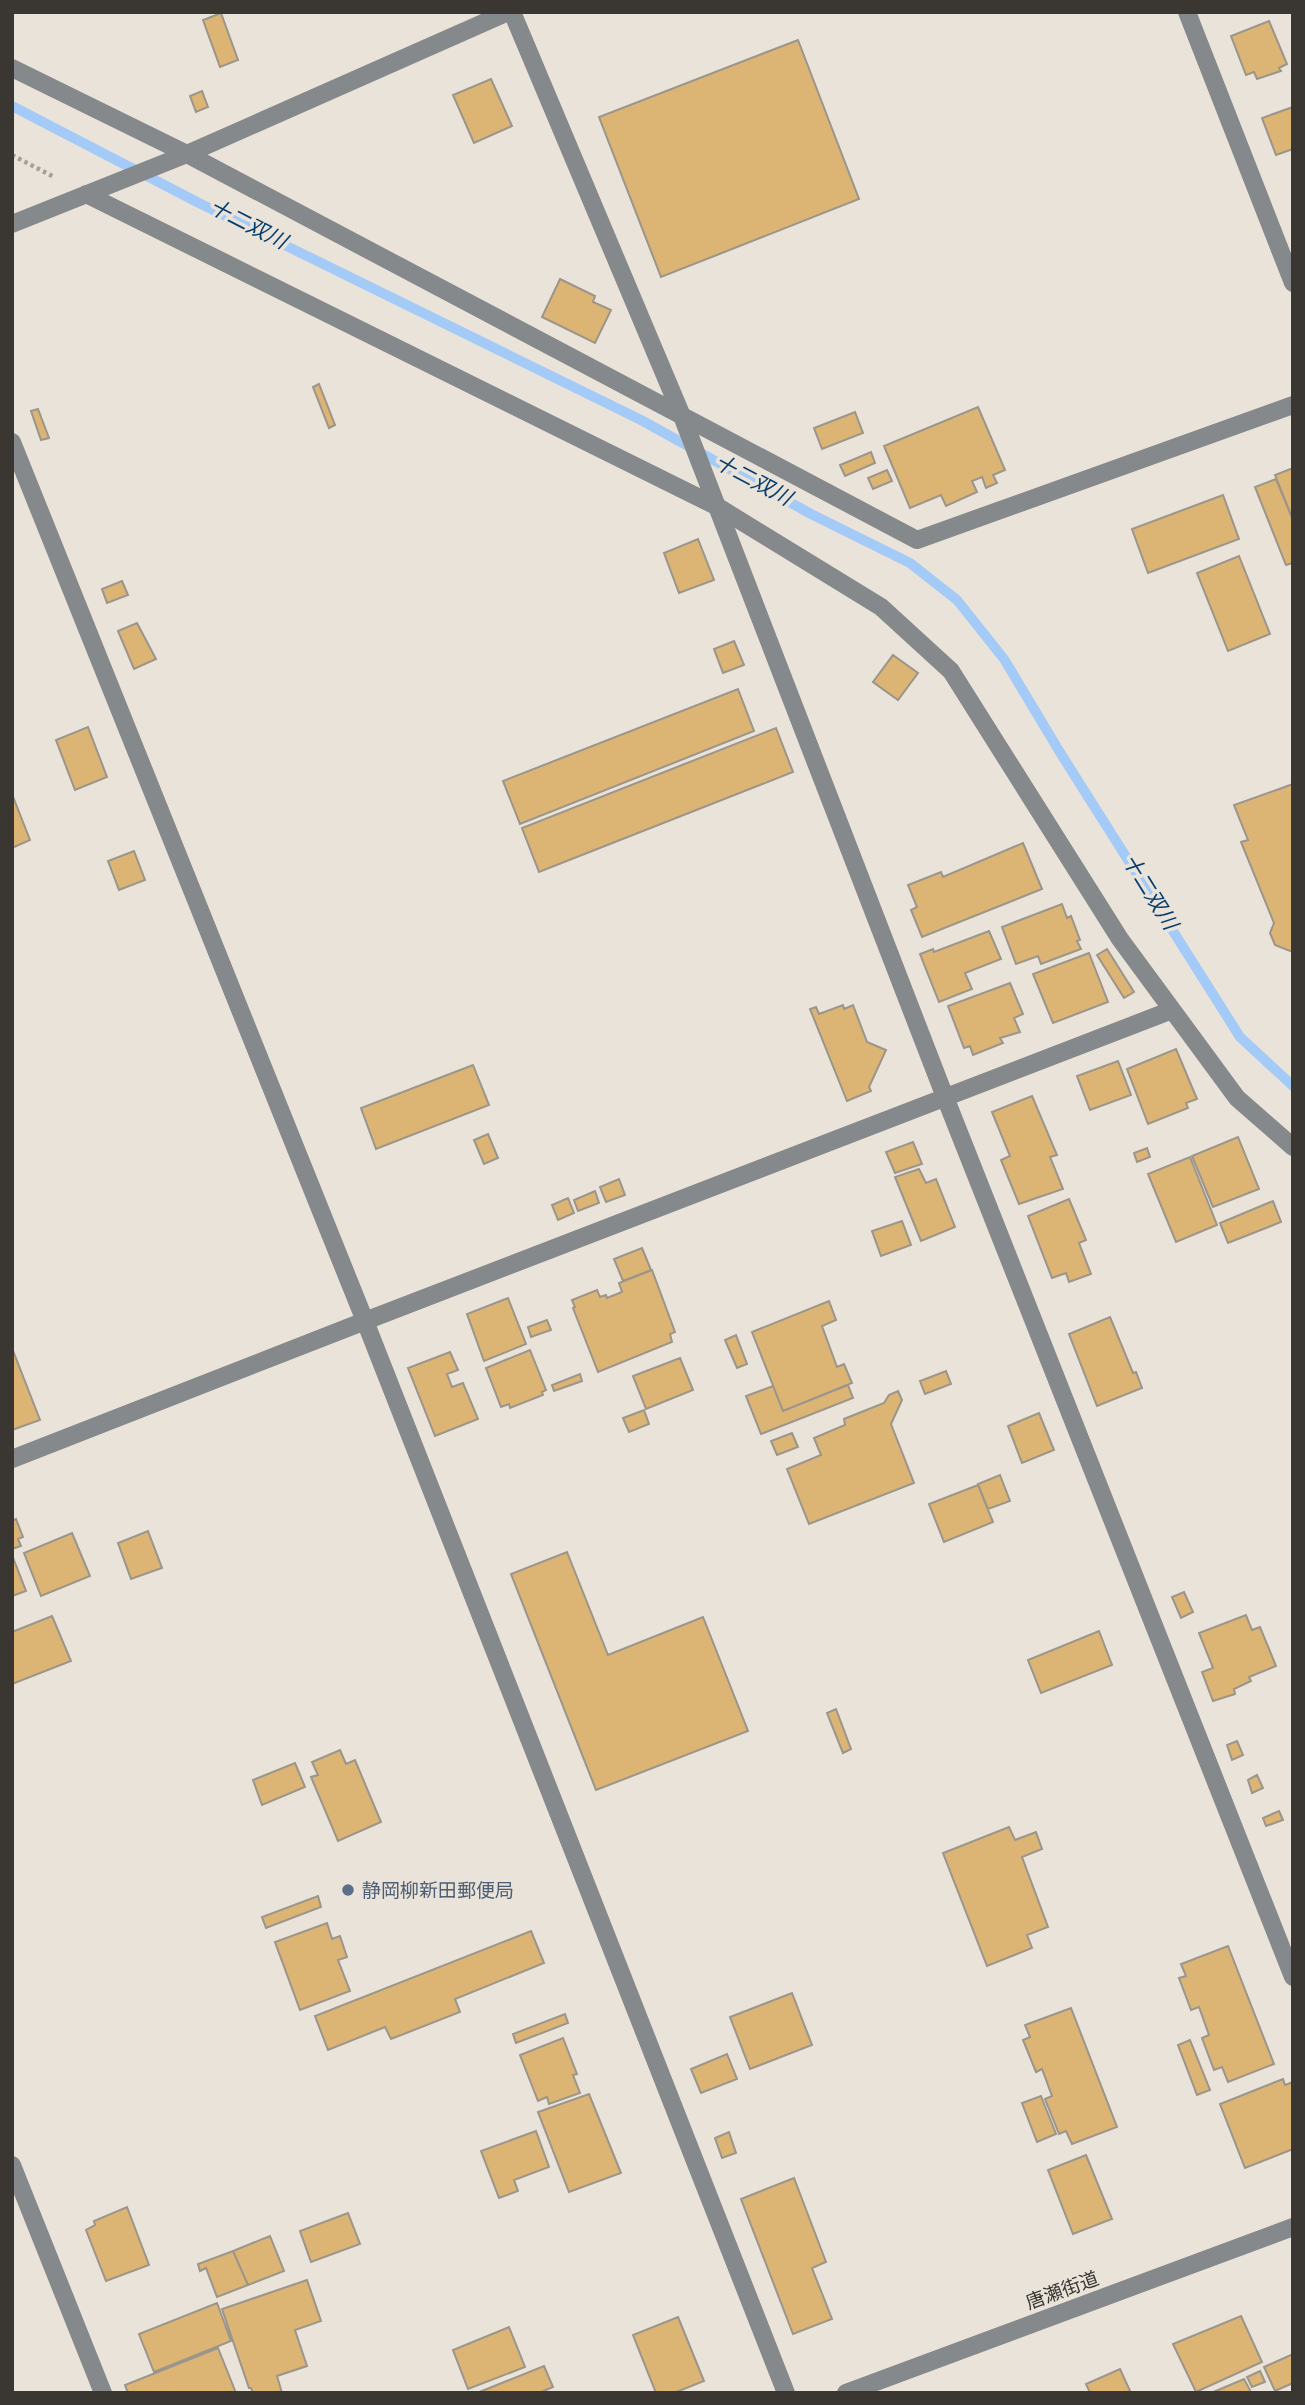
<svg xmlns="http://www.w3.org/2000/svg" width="1305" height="2405" font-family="Commissioner,'Noto Sans JP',sans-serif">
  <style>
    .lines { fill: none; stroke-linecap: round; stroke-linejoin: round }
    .stream { stroke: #a4cbf8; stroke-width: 10 }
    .building { fill: #dcb473; stroke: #9b958b; stroke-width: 2 }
    .path { stroke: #a5a098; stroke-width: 4.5; stroke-dasharray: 3.5 3.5; stroke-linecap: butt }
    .minor { stroke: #85898c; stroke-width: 18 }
    .service-dot { fill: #5c6f8a; stroke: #eae3d9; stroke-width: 2.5 }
    .labels { text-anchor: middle; stroke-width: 7; stroke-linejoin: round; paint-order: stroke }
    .service-label { font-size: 19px; fill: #4e5e75; stroke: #eae3d9; text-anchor: start }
    .street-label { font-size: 19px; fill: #3a3733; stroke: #eae3d9 }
    .water-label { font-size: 21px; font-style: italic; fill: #083d6e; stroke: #eae3d9 }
  </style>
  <rect width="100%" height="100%" fill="#eae3d9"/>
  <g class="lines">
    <!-- stream -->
    <path class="stream" d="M12 106 197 202 641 420 811 514 910 563 957 600 1004 659 1061 754 1240 1037 1293 1086"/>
  </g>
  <!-- building -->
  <path class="building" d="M221 13 238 60 220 67 203 20Z
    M1269 21 1287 64 1279 68 1281 71 1257 79 1254 72 1246 75 1231 36Z
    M798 40 859 199 661 277 599 117Z
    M491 79 512 126 474 143 453 95Z
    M202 91 208 107 196 112 190 96Z
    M1293 107V149L1276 155 1262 118Z
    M560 279 595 296 593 302 611 310 595 343 542 317Z
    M319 384 335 425 329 428 313 387Z
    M978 407 1005 470 993 475 997 483 986 488 982 477 972 481 977 492 946 506 941 495 910 508 884 446Z
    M38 409 49 438 41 440 31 411Z
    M855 412 863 433 822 449 814 428Z
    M871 452 875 463 845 476 840 465Z
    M1293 468V520L1275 475Z
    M887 470 892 481 873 489 868 478Z
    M1276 479 1293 520V563L1286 565 1255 487Z
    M1223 495 1239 539 1148 573 1132 529Z
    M698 539 714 580 679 593 664 553Z
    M1239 556 1270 634 1228 651 1197 573Z
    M122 581 128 595 107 603 102 589Z
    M137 623 156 659 134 669 118 631Z
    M734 641 744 665 723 673 714 649Z
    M893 655 918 673 898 700 873 682Z
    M738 689 754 731 520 824 503 781Z
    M88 727 107 777 75 790 56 740Z
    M776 728 793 772 539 872 522 828Z
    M1293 784V950L1290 951 1275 945 1270 933 1274 923 1241 842 1248 840 1234 805Z
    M12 794 30 840 12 848Z
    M1023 843 1042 889 922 937 911 910 917 907 908 885 941 872 943 877Z
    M134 851 145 880 119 890 108 861Z
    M1062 904 1067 918 1071 916 1080 940 1077 941 1081 949 1041 964 1038 956 1016 964 1002 927Z
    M989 931 1001 959 965 973 972 989 939 1002 920 954 933 949 934 952Z
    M1107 949 1134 992 1124 998 1097 955Z
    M1089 953 1108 1002 1053 1023 1033 974Z
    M1010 983 1023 1014 1014 1018 1020 1032 1000 1038 1003 1043 973 1055 970 1046 964 1048 948 1006Z
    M843 1005 844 1009 853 1005 867 1042 886 1050 869 1087 871 1091 847 1101 810 1009 816 1007 819 1014Z
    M1176 1049 1197 1099 1186 1103 1188 1108 1148 1124 1127 1069Z
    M1118 1061 1131 1095 1090 1110 1077 1076Z
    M473 1065 489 1105 376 1149 361 1108Z
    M1032 1096 1057 1155 1050 1157 1063 1189 1019 1204 1001 1160 1010 1156 992 1112Z
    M488 1134 498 1158 484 1164 474 1140Z
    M1238 1137 1259 1189 1213 1207 1192 1156Z
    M913 1142 922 1164 895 1173 886 1152Z
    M1147 1148 1150 1157 1137 1162 1134 1153Z
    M1190 1157 1217 1225 1176 1242 1148 1174Z
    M919 1169 926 1183 936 1179 955 1227 921 1241 895 1177Z
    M619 1179 625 1195 606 1202 600 1187Z
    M595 1191 599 1203 578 1211 574 1200Z
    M568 1198 574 1213 558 1220 552 1205Z
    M1069 1199 1086 1240 1079 1243 1091 1274 1069 1282 1066 1273 1052 1278 1028 1216Z
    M1273 1201 1281 1222 1228 1243 1220 1223Z
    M902 1221 911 1245 881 1256 872 1231Z
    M642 1248 651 1270 623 1281 614 1259Z
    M652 1270 675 1332 670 1334 672 1342 598 1372 573 1308 575 1307 572 1300 597 1290 600 1297 606 1295 607 1298 622 1292 619 1283Z
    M508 1298 526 1344 484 1361 467 1314Z
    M829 1301 836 1320 822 1326 837 1367 844 1364 852 1383 783 1411 752 1332Z
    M1110 1317 1133 1373 1136 1372 1142 1388 1097 1406 1069 1334Z
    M547 1320 551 1330 531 1337 528 1327Z
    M736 1335 747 1364 737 1368 725 1340Z
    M12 1348 40 1420 12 1430Z
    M530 1350 546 1390 542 1392 543 1395 510 1408 509 1404 501 1407 486 1368Z
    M450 1352 458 1370 447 1374 452 1387 463 1383 478 1419 435 1436 408 1368Z
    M680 1358 693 1390 646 1409 633 1376Z
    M946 1371 951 1384 925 1394 920 1381Z
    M580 1374 582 1381 554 1391 552 1385Z
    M848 1385 853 1398 761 1434 746 1396 773 1386 783 1411Z
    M898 1391 902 1400 891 1424 914 1483 809 1524 787 1469 821 1455 814 1438 845 1425 844 1419 884 1403 889 1395Z
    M644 1410 649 1424 629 1432 623 1418Z
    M1039 1413 1054 1450 1022 1463 1008 1426Z
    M792 1433 798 1447 777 1455 771 1441Z
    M1000 1475 1010 1501 988 1509 978 1484Z
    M978 1485 993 1522 944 1542 929 1504Z
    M16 1519 23 1537 18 1539 21 1546 12 1549V1521Z
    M148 1531 162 1568 131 1579 118 1543Z
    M72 1533 90 1576 41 1596 24 1553Z
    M567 1552 608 1655 703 1617 748 1731 596 1790 511 1574Z
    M12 1555 26 1591 12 1596Z
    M1184 1592 1193 1612 1181 1618 1172 1597Z
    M1246 1615 1252 1630 1260 1627 1276 1666 1249 1677 1251 1681 1234 1689 1235 1694 1213 1701 1202 1672 1213 1668 1199 1633Z
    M52 1616 71 1661 12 1684V1632Z
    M1099 1631 1112 1665 1041 1693 1028 1660Z
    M836 1709 851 1749 843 1753 827 1713Z
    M1237 1741 1243 1755 1232 1760 1227 1745Z
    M340 1750 346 1764 355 1760 381 1822 338 1841 311 1777 318 1775 312 1762Z
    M295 1763 305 1787 262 1805 253 1780Z
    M1257 1775 1263 1788 1252 1793 1248 1780Z
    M1279 1811 1283 1820 1266 1826 1263 1818Z
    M1009 1827 1015 1840 1036 1832 1042 1849 1022 1857 1048 1927 1027 1935 1032 1948 987 1966 943 1853Z
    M318 1896 321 1907 266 1928 262 1917Z
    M327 1923 332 1939 340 1936 347 1957 338 1960 350 1991 300 2010 275 1942Z
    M531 1931 544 1963 455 1999 460 2012 391 2039 385 2027 328 2050 315 2016Z
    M1228 1946 1274 2064 1228 2082 1222 2067 1214 2070 1202 2038 1209 2035 1199 2007 1191 2010 1179 1978 1186 1976 1181 1964Z
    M792 1993 812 2045 750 2069 730 2017Z
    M1071 2008 1117 2127 1072 2144 1066 2131 1059 2134 1045 2099 1052 2096 1042 2069 1036 2072 1023 2040 1030 2037 1025 2025Z
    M565 2014 568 2023 516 2043 513 2034Z
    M563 2038 577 2074 573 2075 580 2093 549 2104 547 2097 538 2101 520 2055Z
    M1190 2040 1210 2090 1197 2095 1178 2045Z
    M727 2054 737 2079 701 2093 691 2069Z
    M1283 2079 1285 2085 1293 2082V2149L1245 2168 1220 2104Z
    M589 2094 621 2173 569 2192 538 2112Z
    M1041 2096 1056 2134 1037 2142 1022 2103Z
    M536 2131 549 2167 514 2180 518 2191 499 2198 481 2151Z
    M729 2132 736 2153 722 2158 715 2138Z
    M1086 2155 1112 2219 1073 2234 1048 2170Z
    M794 2178 826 2262 812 2268 832 2319 793 2334 741 2199Z
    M127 2207 149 2265 106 2281 86 2230 95 2225 94 2221Z
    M348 2213 360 2244 311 2262 300 2231Z
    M270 2236 284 2271 248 2285 233 2251Z
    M233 2251 248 2285 217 2297 206 2268 200 2271 198 2264Z
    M307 2280 321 2321 295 2330 307 2366 277 2376 282 2393H253L251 2388H249L222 2309Z
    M217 2303 231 2341 154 2372 139 2334Z
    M1241 2316 1262 2362 1196 2392 1173 2344Z
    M678 2317 704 2381 674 2393H656L633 2335Z
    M509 2327 525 2367 468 2389 453 2350Z
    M218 2348 236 2393H128L125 2385Z
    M1293 2354V2383L1275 2391 1264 2367Z
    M544 2366 553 2387 539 2393H477Z
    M1120 2369 1131 2393H1090L1086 2384Z
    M1260 2371 1265 2382 1252 2387 1247 2377Z
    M1244 2379 1250 2390 1249 2393H1211Z"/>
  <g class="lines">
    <!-- path -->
    <path class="path" d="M12 155 54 177"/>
    <!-- minor -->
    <path class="minor" d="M512 12 682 416 945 1097 1293 1977
      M1187 12 1293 283
      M12 68 187 154 917 540 1293 405
      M86 194 718 507 881 607 951 671 1120 939 1237 1098 1293 1147
      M12 224 187 154 508 12
      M12 442 365 1321 786 2393
      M12 1459 365 1321 1172 1010
      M12 2165 103 2393
      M846 2393 1293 2227"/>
  </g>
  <!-- markers -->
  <circle class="service-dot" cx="348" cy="1890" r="7"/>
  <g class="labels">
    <!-- service labels -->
    <g class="service-label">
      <text x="362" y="1897">静岡柳新田郵便局</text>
    </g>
    <!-- street labels -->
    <g class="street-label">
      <text transform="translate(1062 2290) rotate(-20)" y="7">唐瀬街道</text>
    </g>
    <!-- water labels -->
    <g class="water-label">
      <text transform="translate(248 224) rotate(27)" y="7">十二双川</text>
      <text transform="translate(753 480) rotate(28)" y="7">十二双川</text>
      <text transform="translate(1150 892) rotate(58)" y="7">十二双川</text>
    </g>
  </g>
  <!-- border -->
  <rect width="1305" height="2405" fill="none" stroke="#3a3733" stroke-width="28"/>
</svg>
